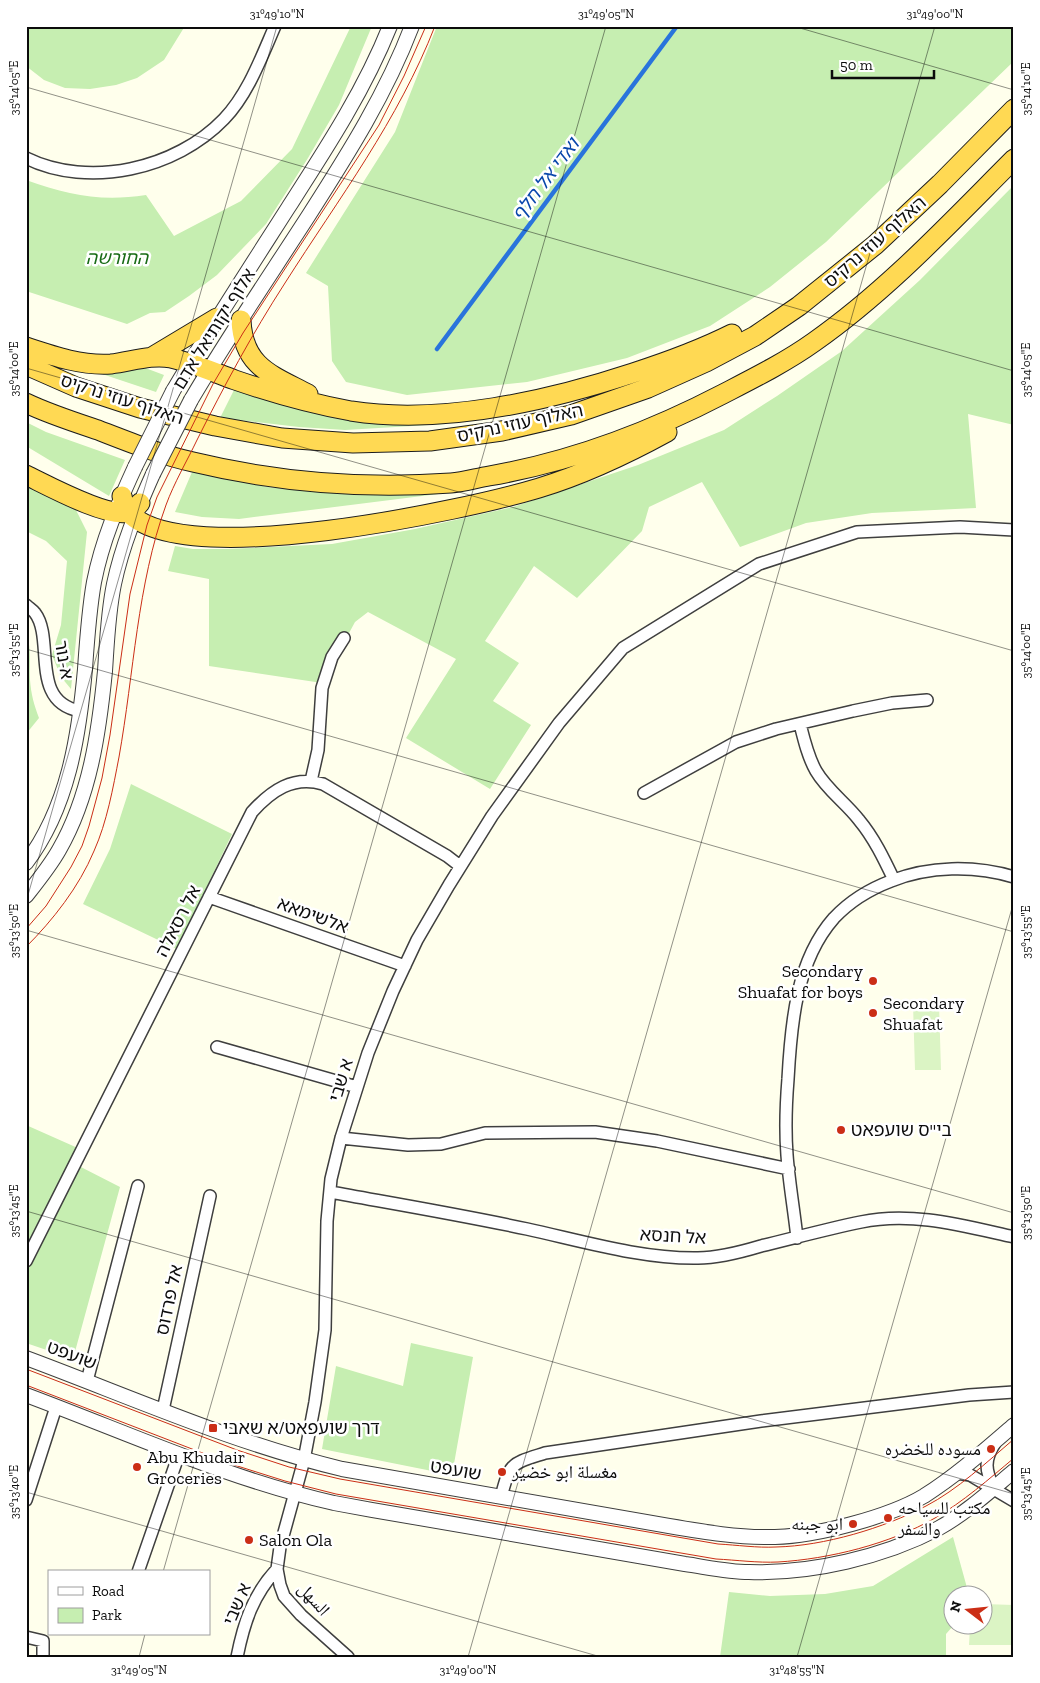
<svg xmlns="http://www.w3.org/2000/svg" width="1040" height="1683" font-family="'Zilla Slab','Noto Naskh Arabic','Noto Sans Hebrew',serif">
  <style>
    .green { fill: #c6eeb1 }
    .pitch { fill: #dbf4c4 }
    .lines { fill: none; stroke-linecap: round; stroke-linejoin: round }
    .stream { stroke: #2974dc; stroke-width: 4.5 }
    .minor-casing { stroke: #3f3f3f; stroke-width: 14 }
    .tertiary-casing { stroke: #3f3f3f; stroke-width: 16 }
    .trunk-casing { stroke: #1d1d1d; stroke-width: 21 }
    .minor { stroke: #fff; stroke-width: 11 }
    .tertiary { stroke: #fff; stroke-width: 14 }
    .trunk { stroke: #ffd953; stroke-width: 19 }
    .tram { stroke: #cb2e16; stroke-width: 1 }
    .tertiary-bridge-casing { stroke: #3f3f3f; stroke-width: 16; stroke-linecap: butt }
    .tertiary-bridge { stroke: #fff; stroke-width: 14 }
    .ticks { fill: none; stroke: #0c0c0c; stroke-width: 1; stroke-opacity: 0.45 }
    .poi-dot { fill: #cb2e16; stroke: #fff; stroke-width: 2 }
    .labels { text-anchor: middle; stroke-width: 5; stroke-linejoin: round; paint-order: stroke }
    .street-label { font-size: 18px; fill: #0c0c0c; stroke: #fff }
    .park-label { font-size: 18px; font-style: italic; fill: #186b16; stroke: #fff }
    .poi-label { font-size: 18px; fill: #0c0c0c; stroke: #fff; text-anchor: start }
    .water-label { font-size: 19px; font-style: italic; fill: #0847ab; stroke: #fff }
    .neatline { fill: none; stroke: #0c0c0c; stroke-width: 2 }
    .ticks-label { font-size: 12px; text-anchor: middle; fill: #0c0c0c }
  </style>
  <rect width="100%" height="100%" fill="#ffffec"/>
  <!-- green -->
  <path class="green" d="M26 26H185L164 60 137 78 116 85 90 89 65 88 44 80 26 66Z
    M351 26H372L339 105 308 158 266 224 217 275 189 296 165 312 150 313 127 324 26 291V180C69 195 100 202 146 195L174 236 241 201 292 149Z
    M437 26H1014V61L826 242 770 287 710 326 627 358 527 382 407 395 346 382 332 361 328 286 306 273 395 132Z
    M1014 185V425L968 414 976 508 872 513 806 523 740 547 702 482 649 507 642 531 577 598 534 566 485 641 519 663 493 701 531 725 490 789 406 738 456 659 368 612 355 622 322 683 209 666V579L168 571 175 546 193 549H228L332 544 415 529 513 507 638 465 724 430 777 396 842 351 920 280Z
    M140 366 164 375 156 392 96 372 117 373Z
    M234 390 308 412 350 421 446 424 345 430 299 427 220 418Z
    M26 422 46 432 125 460 109 496 26 446Z
    M192 472 268 487 318 492H454L239 519 202 517 175 512Z
    M26 485 76 510 87 532 71 689 61 677 52 655 61 625 67 561 46 541 26 531Z
    M26 633C32 648 29 664 30 680 31 694 34 705 39 718L26 734Z
    M131 784 232 834 177 949 83 904 110 849Z
    M26 1125 80 1149 75 1164 120 1187 73 1359 26 1343Z
    M411 1343 473 1357 452 1475 322 1449 336 1366 403 1386Z
    M953 1537 969 1595 952 1596 953 1626 946 1634V1657H720L729 1592 770 1596 825 1594 873 1586Z"/>
  <!-- pitch -->
  <path class="pitch" d="M913 1004H939L941 1070H915Z
    M983 1604 1014 1605V1645H969L970 1626H982Z"/>
  <g class="lines">
    <!-- stream -->
    <path class="stream" d="M437 349 677 26"/>
    <defs>
      <path id="minor" d="M26 158C89 189 176 169 224 119 248 94 261 58 275 26
        M26 605C29 608 33 610 35 613 55 639 29 702 80 711
        M800 724C804 740 808 757 816 771 827 790 846 803 859 820 874 838 884 859 894 880
        M311 781 318 750 322 688 332 657 344 638
        M644 793 736 742 776 729 853 711 892 703 927 700
        M209 897 405 966
        M217 1047 357 1087
        M341 1138 408 1145 441 1144 485 1133 595 1132 657 1141 789 1169
        M330 1192C396 1204 462 1215 527 1229 582 1241 642 1259 698 1258 719 1258 741 1252 761 1246 794 1238 827 1229 861 1222 912 1211 964 1226 1014 1237
        M797 1238C794 1210 789 1182 787 1155 785 1129 786 1104 788 1079 791 1024 796 961 834 918 850 901 870 889 891 881 929 866 974 865 1014 877
        M26 1261 252 812C271 791 293 775 323 784L447 856 460 866
        M87 1381 138 1186
        M163 1410 210 1196
        M956 1473 970 1475 1014 1501
        M994 1488C985 1470 984 1460 995 1443
        M501 1497C510 1462 511 1464 545 1453L761 1421 969 1395 1014 1392
        M26 1500 56 1407
        M138 1572 179 1454
        M26 1637 43 1641V1657
        M237 1657C244 1622 253 1595 277 1569
        M348 1657 301 1615 284 1596 280 1585 277 1569 280 1547 304 1460 315 1402 325 1330 327 1221 331 1179 341 1138 368 1053 393 991 417 940 449 885 492 816 559 723 623 648 759 564 857 532 960 527 1014 530"/>
      <path id="tertiary" d="M173 391C210 329 249 269 288 208 326 149 364 91 390 26
        M191 400C228 337 269 277 309 215 348 154 386 94 412 26
        M26 863C68 808 79 736 85 669 87 640 89 610 94 582 102 541 118 504 135 467
        M26 896C37 882 50 866 59 850 90 796 99 732 105 671 107 642 108 613 114 584 122 546 137 510 153 474
        M26 1358C131 1397 233 1443 342 1469L669 1526C704 1532 739 1538 775 1537 816 1536 889 1517 924 1496 957 1475 985 1450 1014 1425
        M26 1395C128 1433 228 1479 334 1503 416 1518 498 1532 581 1546 615 1552 650 1558 685 1564 706 1567 728 1572 749 1572 811 1574 884 1557 939 1528 966 1513 990 1491 1014 1471"/>
      <path id="trunk" d="M241 320C243 367 272 375 308 394
        M26 347C53 356 82 366 111 364 130 362 151 354 171 358 193 363 213 372 235 380 273 393 312 404 351 411 441 425 548 401 633 373 667 362 700 350 732 334
        M152 357 217 318
        M26 365 76 387 140 408 215 426 282 438 353 443 430 441 502 431 571 415 648 388 706 362 755 336 799 306 875 245 940 184 1014 109
        M26 403C49 414 74 422 98 430 129 442 161 455 193 462 276 482 366 489 451 483 464 482 477 478 489 476 570 462 650 432 723 394 754 378 786 362 814 342 888 290 950 223 1014 159
        M26 475C47 485 107 518 128 512 133 511 137 507 140 503
        M122 496C123 502 125 508 129 513 184 571 466 510 539 488 585 474 625 455 667 432"/>
    </defs>
    <!-- minor casing -->
    <use href="#minor" class="minor-casing"/>
    <!-- tertiary casing -->
    <use href="#tertiary" class="tertiary-casing"/>
    <!-- trunk casing -->
    <use href="#trunk" class="trunk-casing"/>
    <!-- minor -->
    <use href="#minor" class="minor"/>
    <!-- tertiary -->
    <use href="#tertiary" class="tertiary"/>
    <!-- trunk -->
    <use href="#trunk" class="trunk"/>
    <!-- tram -->
    <path class="tram" d="M26 929 46 906 71 867 82 846 89 826 102 778 110 735 130 594 147 525 157 497 213 384 243 333 379 125 404 76 426 26
      M26 947C53 920 79 887 94 851 107 822 113 788 119 757 134 673 137 585 166 505 174 483 187 461 197 440 224 386 252 334 285 283 339 198 398 121 435 26
      M26 1369 237 1450 289 1467 340 1479 718 1544C737 1545 757 1548 776 1547 824 1546 884 1528 926 1506 957 1490 987 1462 1014 1439
      M26 1385 231 1464 285 1481 336 1494 716 1559C736 1560 758 1563 778 1562 829 1559 890 1544 935 1518 963 1502 989 1479 1014 1458"/>
    <defs>
      <path id="tertiary-bridge" d="M135 467 173 391
        M153 474 191 400"/>
    </defs>
    <!-- tertiary-bridge casing -->
    <use href="#tertiary-bridge" class="tertiary-bridge-casing"/>
    <!-- tertiary-bridge -->
    <use href="#tertiary-bridge" class="tertiary-bridge"/>
  </g>
  <!-- ticks -->
  <path class="ticks" d="M793 26 1014 90M26 87 1014 371M26 368 1014 651M26 649 1014 932M26 902 277 26M26 930 1014 1213M26 1211 1014 1494M26 1492 601 1657M163 1572 606 26M139 1657 145 1634M468 1657 935 26M797 1657 1014 901"/>
  <!-- markers -->
  <g class="poi-dot">
    <circle cx="873" cy="981" r="5"/>
    <circle cx="873" cy="1013" r="5"/>
    <circle cx="841" cy="1130" r="5"/>
    <rect x="208" y="1423" width="10" height="10" rx="2.5"/>
    <circle cx="991" cy="1449" r="5"/>
    <circle cx="137" cy="1467" r="5"/>
    <circle cx="502" cy="1472" r="5"/>
    <circle cx="888" cy="1518" r="5"/>
    <circle cx="853" cy="1524" r="5"/>
    <circle cx="249" cy="1540" r="5"/>
  </g>
  <g class="labels">
    <!-- street labels -->
    <g class="street-label">
      <text transform="translate(875 242) rotate(-41)" y="6">האלוף עוזי נרקיס</text>
      <text transform="translate(214 329) rotate(-58)" y="6">אלוף יקותיאל אדם</text>
      <text transform="translate(122 399) rotate(18)" y="6">האלוף עוזי נרקיס</text>
      <text transform="translate(520 423) rotate(-12)" y="6">האלוף עוזי נרקיס</text>
      <text transform="translate(64 660) rotate(80)" y="6">א-נור</text>
      <text transform="translate(313 915) rotate(20)" y="6">אלשימאא</text>
      <text transform="translate(178 921) rotate(-63)" y="6">אל רסאלה</text>
      <text transform="translate(341 1080) rotate(-73)" y="6">א שבי</text>
      <text transform="translate(673 1236) rotate(3)" y="6">אל חנסא</text>
      <text transform="translate(169 1300) rotate(-78)" y="6">אל פרדוס</text>
      <text transform="translate(72 1355) rotate(21)" y="6">שועפט</text>
      <text transform="translate(456 1470) rotate(10)" y="6">שועפט</text>
      <text transform="translate(314 1599) rotate(48)" y="6">السهل</text>
      <text transform="translate(237 1604) rotate(-67)" y="6">א שבי</text>
    </g>
    <!-- park labels -->
    <g class="park-label">
      <text x="117" y="264">החורשה</text>
    </g>
    <!-- poi labels -->
    <g class="poi-label">
      <text x="863" y="977" text-anchor="end">Secondary<tspan x="863" dy="21">Shuafat for boys</tspan></text>
      <text x="883" y="1009">Secondary<tspan x="883" dy="21">Shuafat</tspan></text>
      <text x="851" y="1136">בי"ס שועפאט</text>
      <text x="223" y="1434">דרך שועפאט/א שאבי</text>
      <text x="981" y="1455" text-anchor="end">مسوده للخضره</text>
      <text x="147" y="1463">Abu Khudair<tspan x="147" dy="21">Groceries</tspan></text>
      <text x="512" y="1478">مغسلة ابو خضير</text>
      <text x="898" y="1514">مكتب للسياحه<tspan x="898" dy="21">والسفر</tspan></text>
      <text x="843" y="1530" text-anchor="end">ابو جبنه</text>
      <text x="259" y="1546">Salon Ola</text>
    </g>
    <!-- water labels -->
    <g class="water-label">
      <text transform="translate(545 179) rotate(-53)" y="7">ואדי אל חלף</text>
    </g>
  </g>
  <!-- border -->
  <rect width="1040" height="1683" fill="none" stroke="#ffffff" stroke-width="55"/>
  <!-- legend -->
  <rect x="48" y="1570" width="162" height="65" fill="#ffffff" stroke="#9e9e9e"/>
  <rect x="58" y="1587" width="25" height="8" fill="#ffffff" stroke="#9e9e9e"/>
  <text x="92" y="1596" font-size="15" fill="#0c0c0c">Road</text>
  <rect x="58" y="1608" width="25" height="15" fill="#c6eeb1" stroke="#9e9e9e"/>
  <text x="92" y="1620" font-size="15" fill="#0c0c0c">Park</text>
  <!-- north arrow -->
  <g transform="translate(968 1610) rotate(286)"><circle r="24" fill="#ffffff" stroke="#9e9e9e"/>
  <path d="M0-4L9 19L0 12L-9 19Z" fill="#cb2e16"/>
  <text y="-8" font-size="14" font-weight="bold" text-anchor="middle" fill="#0c0c0c">N</text>
  </g>
  <!-- scale -->
  <path d="M832 70v8h102v-8" fill="none" stroke="#0c0c0c" stroke-width="2.5"/>
  <text x="840" y="70" font-size="15" fill="#0c0c0c" stroke="#ffffff" stroke-width="4" paint-order="stroke">50 m</text>
  <rect x="28" y="28" width="984" height="1628" class="neatline"/>
  <g class="ticks-label">
    <text x="277" y="18">31°49'10"N</text>
    <text x="606" y="18">31°49'05"N</text>
    <text x="935" y="18">31°49'00"N</text>
    <text transform="translate(14 88) rotate(-90)" y="4">35°14'05"E</text>
    <text transform="translate(1026 89) rotate(-90)" y="4">35°14'10"E</text>
    <text transform="translate(14 369) rotate(-90)" y="4">35°14'00"E</text>
    <text transform="translate(1026 370) rotate(-90)" y="4">35°14'05"E</text>
    <text transform="translate(14 650) rotate(-90)" y="4">35°13'55"E</text>
    <text transform="translate(1026 651) rotate(-90)" y="4">35°14'00"E</text>
    <text transform="translate(14 931) rotate(-90)" y="4">35°13'50"E</text>
    <text transform="translate(1026 932) rotate(-90)" y="4">35°13'55"E</text>
    <text transform="translate(14 1211) rotate(-90)" y="4">35°13'45"E</text>
    <text transform="translate(1026 1213) rotate(-90)" y="4">35°13'50"E</text>
    <text transform="translate(14 1492) rotate(-90)" y="4">35°13'40"E</text>
    <text transform="translate(1026 1494) rotate(-90)" y="4">35°13'45"E</text>
    <text x="139" y="1674">31°49'05"N</text>
    <text x="468" y="1674">31°49'00"N</text>
    <text x="797" y="1674">31°48'55"N</text>
  </g>
</svg>
